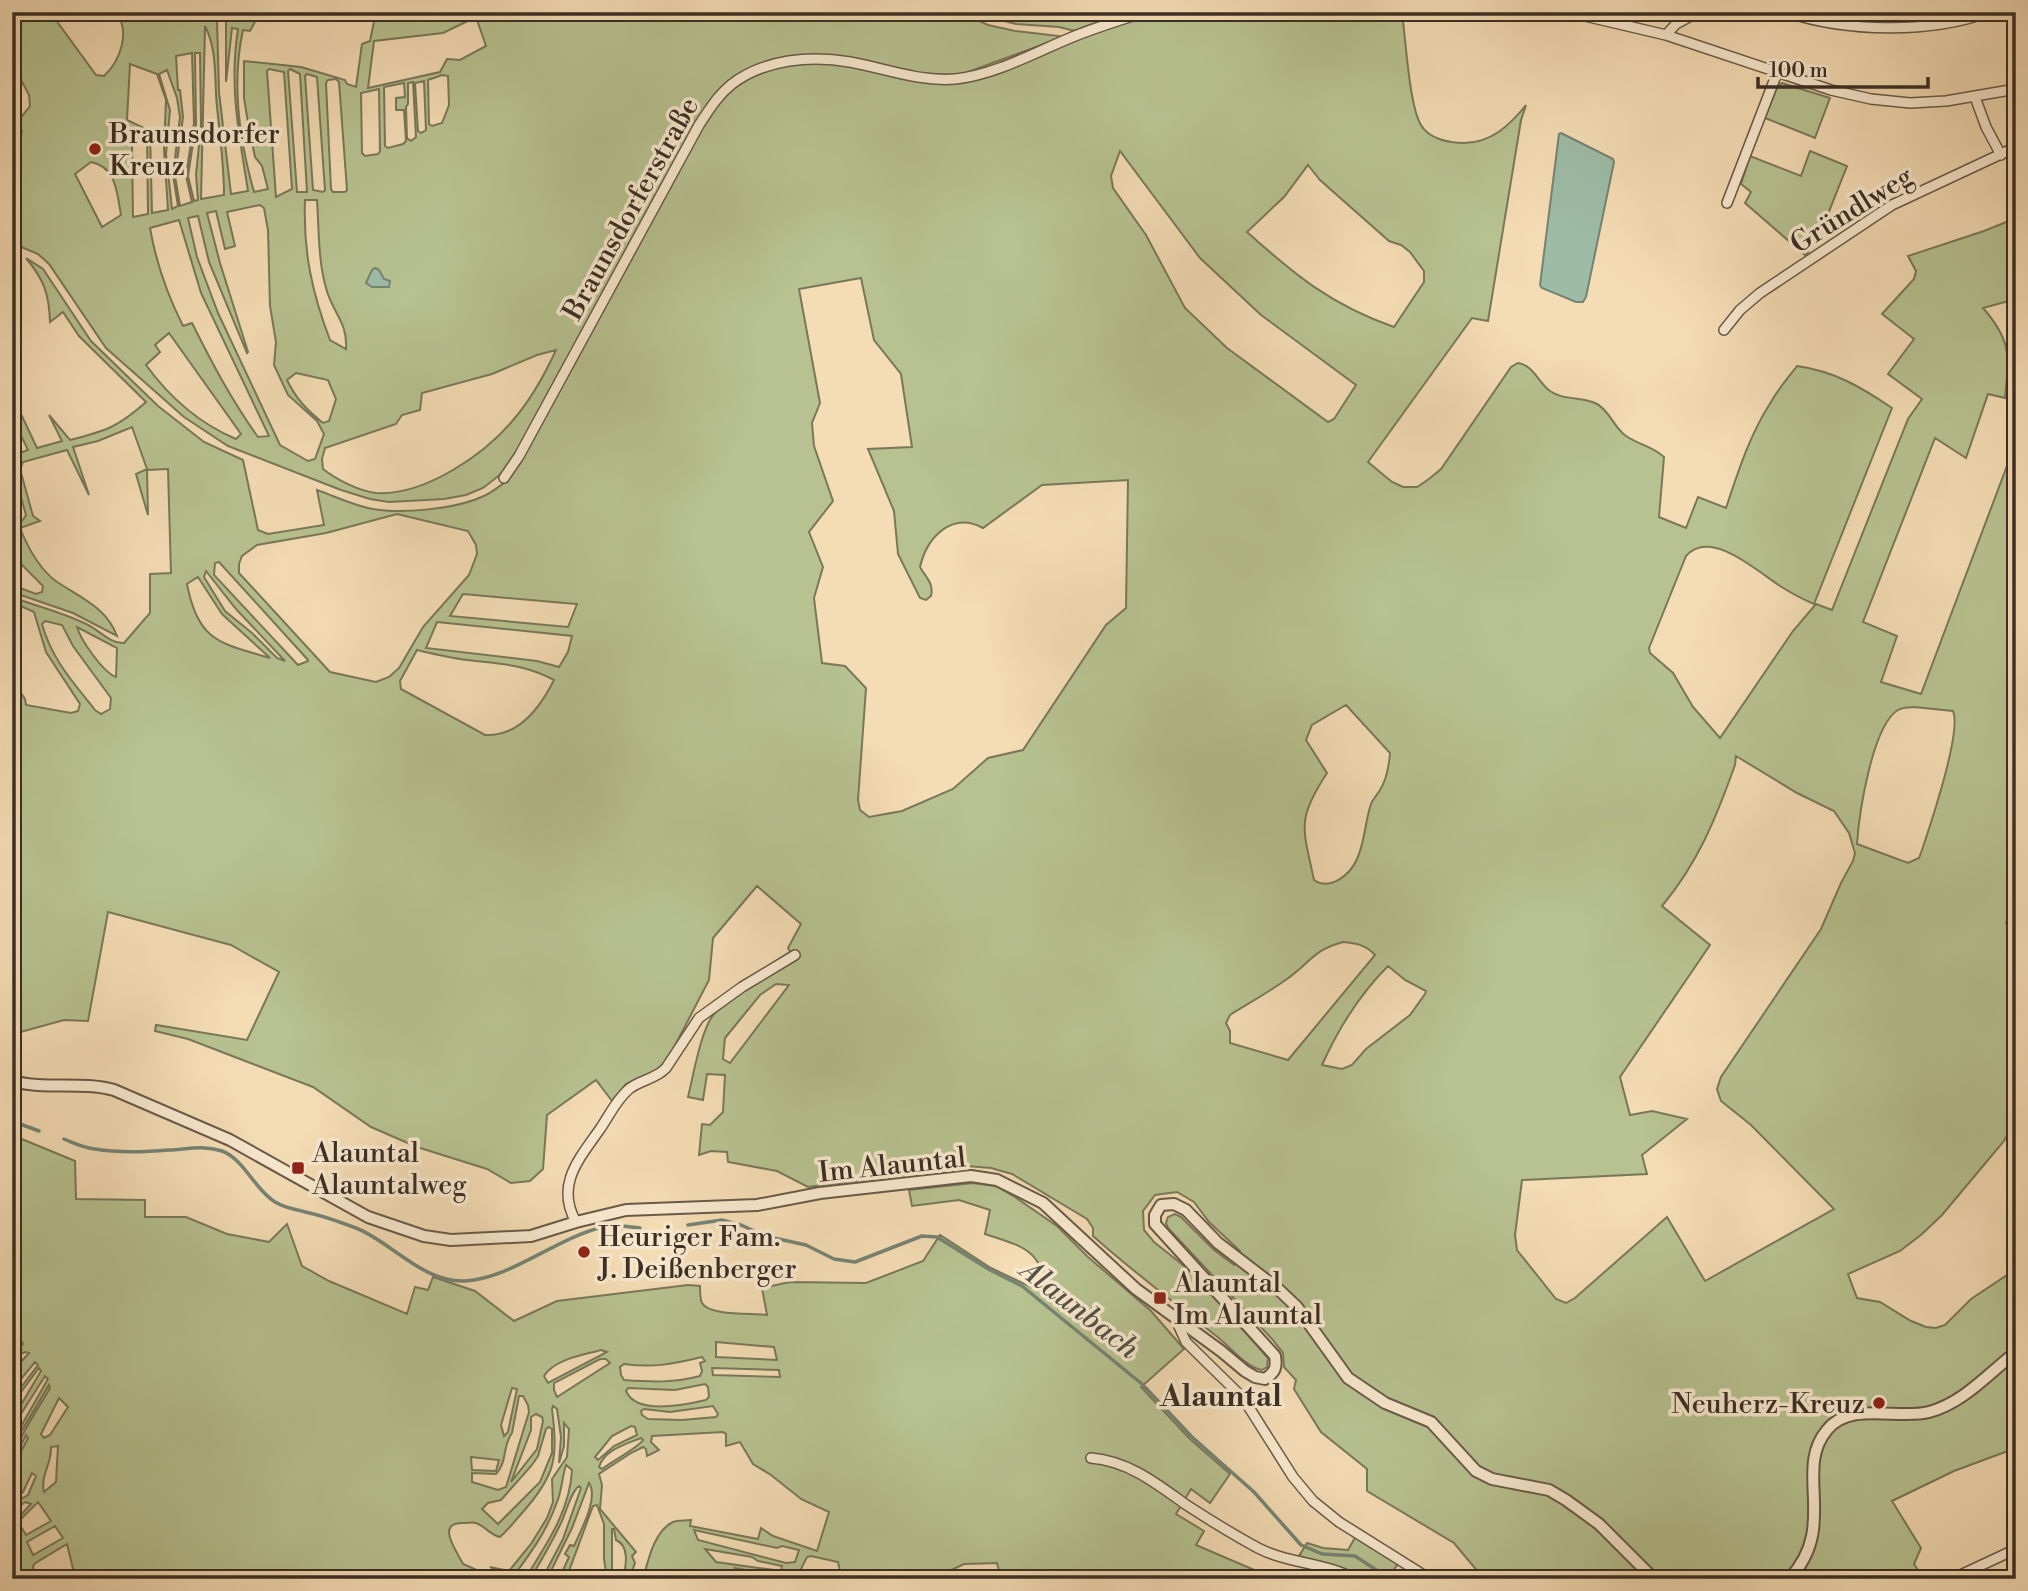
<svg xmlns="http://www.w3.org/2000/svg" width="2028" height="1591" font-family="'Libre Bodoni',serif">
  <style>
    .green { fill: #b7c290; stroke: #79785a; stroke-width: 2; fill-rule: evenodd }
    .water { fill: #9dbca7; stroke: #768373; stroke-width: 2 }
    .lines { fill: none; stroke-linecap: round; stroke-linejoin: round }
    .stream { stroke: #768373; stroke-width: 3.5 }
    .minor-casing { stroke: #695a49; stroke-width: 12 }
    .tertiary-casing { stroke: #695a49; stroke-width: 14 }
    .minor { stroke: #f8e8ce; stroke-width: 9 }
    .tertiary { stroke: #f8e8ce; stroke-width: 10 }
    .poi-dot { fill: #8f2418; stroke: #f8e8ce; stroke-width: 2.5 }
    .labels { text-anchor: middle; stroke-width: 7; stroke-linejoin: round; paint-order: stroke }
    .poi-label { font-size: 28px; fill: #3b2e25; stroke: #f8e8ce; text-anchor: start }
    .street-label { font-size: 28px; fill: #3b2e25; stroke: #f8e8ce }
    .water-label { font-size: 30px; font-style: italic; fill: #545246; stroke: #f8e8ce }
    .neighbourhood-label { font-size: 30px; font-weight: bold; fill: #3b2e25; stroke: #f8e8ce }
  </style>
  <rect width="100%" height="100%" fill="#f4dcb4"/>
  <filter id="stains"><feTurbulence type="fractalNoise" baseFrequency=".00286" numOctaves="4"/><feColorMatrix values="0 0 0 0 .2 0 0 0 0 .09 0 0 0 0 .02 0 0 0 .5 -.17"/></filter>
  <radialGradient id="worn" r=".72"><stop offset=".6" stop-color="#630" stop-opacity="0"/><stop offset="1" stop-color="#630" stop-opacity=".3"/></radialGradient>
  <!-- green -->
  <path class="green" d="M12 12H50L96 75 104 76C120 61 131 32 116 12H260L250 31 243 30C231 84 239 139 254 192L268 189 262 166 255 157 248 123 244 98V61L301 67 345 80 347 84 356 87 362 44 370 41 376 12H960L988 25 1015 31 1059 36 1058 39 968 72 955 75 922 73V81L940 83 1159 12H1259L1286 18 1329 19 1402 14C1406 40 1409 105 1421 125 1429 139 1449 143 1464 143 1491 143 1510 125 1526 105L1521 120 1488 321 1472 318 1368 462 1392 482 1403 487H1417L1429 479 1441 469 1511 367 1518 363C1533 365 1538 382 1550 391 1564 401 1582 396 1597 404 1610 411 1614 428 1626 436 1639 445 1652 446 1664 457L1659 517 1686 528 1698 497 1726 508C1738 472 1750 434 1771 402 1778 389 1788 378 1797 366 1834 371 1861 387 1892 408L1814 604C1802 599 1791 593 1780 586 1757 571 1710 528 1686 556L1649 648 1650 653 1673 673 1693 707 1720 738 1793 631 1816 604 1832 610 1908 419 1922 399 1888 374 1914 339 1882 314 1914 279 1916 271 1908 256 1984 231 2016 218V299L1983 308C2012 341 2009 356 2005 398L1988 394 1966 458 1935 438 1863 622 1897 636 1881 682 1921 694 2016 442V613L2009 631 2010 637 2016 641V893L2006 923 2016 926V985L2009 998H2016V1118L2004 1141 1942 1215 1922 1234 1900 1251 1848 1274 1857 1298 1880 1302 1911 1321 1926 1327 1936 1328 1945 1325 1971 1299 2016 1269V1448L1954 1471 1892 1501 1921 1548 1914 1564 1924 1579H1502L1495 1572 1488 1579H1484L1454 1543 1367 1491V1469L1321 1432 1294 1389 1296 1380 1284 1367 1283 1353 1272 1339 1168 1228 1166 1223 1168 1217 1175 1214 1181 1217 1213 1249 1234 1265 1240 1251 1209 1222 1194 1202 1177 1192 1155 1195 1143 1211 1144 1230 1154 1242 1193 1273 1268 1358 1267 1367 1262 1370C1245 1367 1229 1345 1215 1335 1174 1302 1132 1271 1093 1236V1228L1087 1219 1012 1174 991 1168 967 1166 808 1187 777 1171 728 1162 727 1152 711 1151 699 1155 702 1124 710 1125 723 1112 725 1075 707 1074 703 1100 688 1097C693 1077 701 1029 714 1014 734 992 770 976 795 961L788 948 801 924 757 886 713 938 709 980 669 1057 658 1070 626 1084 612 1101 596 1080 547 1115 543 1169 530 1181 511 1183 487 1169 417 1147 371 1127 313 1087 188 1039 155 1031 156 1025 247 1040 279 972 231 945 108 912 88 1021 64 1020 17 1033 12 975V716H17L20 711 12 695V680L25 699 26 705 71 713 78 711 80 704 46 652 34 612 12 602V597C38 607 66 613 90 626 101 632 111 644 124 643L150 613V574L171 573 168 469 147 470 148 515 136 474 147 469 132 427 98 441 73 447 89 495 67 450 23 462 20 469 33 516 40 521 20 528C28 548 39 569 57 582 80 597 107 608 117 636L73 613 12 592V585L36 594 42 592 43 586 22 565 12 543V523L23 520 26 515 12 466V456L28 450 12 417V395L37 448 62 441 49 415 70 440C106 431 118 427 146 402L79 336 63 312 50 322C49 293 44 280 26 258L43 269 91 341 158 406 204 442 243 460 258 530 268 534 324 525 317 490C334 496 351 504 368 508 399 515 458 509 486 495 494 491 501 485 508 480L501 474 483 488 466 495 444 499 389 502 370 499 341 490 228 446 184 417 106 348 49 264 38 254 12 243V153L22 132 19 120 30 106 29 95 12 63ZM219 13 226 14V82L232 28 238 29C229 86 239 134 248 191L231 194 219 92 217 20ZM476 17 486 46 460 60 447 59 440 72 368 88 374 41 443 33ZM205 26C218 51 214 80 217 107 220 136 224 165 224 195L201 199ZM192 53 194 123 186 176 192 202 180 206 175 176 183 117 180 90H178L176 56ZM195 53H200L201 125 196 175 198 200 194 201 188 176 196 124ZM130 64 157 74 166 100 164 149 168 210 152 213 150 131 127 120ZM269 69 284 72 292 189 276 197 267 71ZM290 69 300 74 307 192H297L288 71ZM167 70 177 98 180 117 173 175 178 206 172 209 166 154 170 110 159 74ZM307 74 317 77 325 190 323 192 313 190 305 76ZM442 75 448 76 449 105 442 123 432 126 429 124 428 80ZM336 79 339 82 347 190 345 192H333L331 189 326 83 328 80ZM424 81 426 130 421 133 418 131 415 83ZM413 82 416 137 411 141 407 138 406 107 408 104V83ZM404 83 405 97 396 98V110H404L406 141 403 144 388 148 385 146 384 87ZM379 89 380 151 378 154 365 156 362 153 361 93ZM142 133 147 134 148 214 133 217 132 145ZM1120 151 1200 258 1261 315 1356 385 1334 419 1328 422 1227 348 1185 308 1146 235 1113 188 1111 176ZM91 162C117 167 117 194 121 215L102 227 75 174ZM1308 165 1320 180 1389 241 1401 245 1410 252 1424 271V282L1394 327C1331 305 1295 275 1247 232L1284 197ZM305 200H317C319 229 318 260 326 288 332 312 348 322 346 349L330 340C312 293 303 251 305 200ZM260 205 264 208 268 230 270 306 276 342 274 365 288 395 317 421 324 434 315 459 308 461 280 445 218 313 197 257 188 218 198 216 209 262 247 353 248 352 220 263 207 213 216 211 225 249 235 246 227 212ZM179 220 201 293 269 436 258 437C232 401 212 363 192 323L183 326C167 294 156 263 150 228ZM861 278 874 340 901 374 912 447 868 449 894 511 898 554 920 598 926 600 931 596C934 583 926 578 920 567 927 537 952 511 983 528L1042 485 1128 480 1126 608 1106 625 1023 750 988 758 953 789 902 811 869 817 860 810 858 800 866 688 845 666 822 663 814 598 823 567 809 532 833 501 814 446 812 423 820 403 799 289ZM169 333 241 434 236 439C198 423 170 398 146 365L160 352 155 345ZM556 350C545 374 532 398 514 419 485 454 425 496 376 493 359 491 337 480 323 469L322 459 325 448 396 424 402 415 420 410 422 393 492 374 537 355ZM296 373 328 380 336 399 329 421 323 423C307 410 296 399 287 380ZM397 514 468 531 476 545 477 554 469 575 423 627 399 668 389 677 376 682 330 672 239 573V564L242 556 257 545 326 533ZM219 562 308 660V661L298 665 214 575 215 563ZM206 571 236 609 285 661 277 658 252 633 225 611 204 577ZM198 577 222 614 270 658C220 643 198 642 187 584ZM463 594 576 604H577L568 627 450 616ZM45 621 62 625 73 646 111 698 110 709 101 714 95 710C73 682 52 660 42 624ZM437 622 572 636 568 652 559 667 537 661 426 648ZM77 627 117 648 116 677C104 673 81 641 77 627ZM417 650C434 654 451 658 467 660 500 664 525 664 554 680 540 708 519 737 485 735L401 689 400 681ZM1346 705 1390 753C1389 766 1387 779 1380 790 1377 795 1373 799 1371 804 1365 821 1365 842 1357 859 1350 875 1330 891 1314 880 1303 828 1296 820 1327 773L1306 740 1312 725ZM1914 707 1953 711C1962 732 1930 826 1922 850L1919 858 1908 863 1857 844C1859 814 1872 726 1898 710 1903 707 1909 708 1914 707ZM1736 756 1797 793 1834 811 1849 833 1855 853 1853 861 1841 883 1821 929 1721 1077 1717 1089 1721 1101 1751 1125 1834 1209 1705 1281 1667 1217 1575 1298 1566 1303 1556 1299 1517 1250 1515 1235 1522 1180 1647 1174 1642 1155 1687 1119 1652 1111 1630 1115 1620 1077 1710 945 1662 906C1698 863 1716 818 1735 765ZM1343 942C1356 943 1366 945 1375 955L1288 1060 1230 1043V1031L1226 1023 1230 1015C1249 1003 1269 992 1287 979 1310 963 1313 950 1343 942ZM1388 966 1405 980 1426 991 1425 994 1410 1015 1366 1049 1352 1065 1342 1069 1322 1065C1339 1027 1359 995 1388 966ZM776 984 789 985 730 1063 723 1059 725 1038 760 995Z
    M979 12H1134L1075 31 1059 27 1016 24 992 18Z
    M1782 83 1830 98 1815 138 1765 118 1778 85Z
    M1810 151 1847 166 1828 214 1806 256 1745 203 1751 192 1741 184 1750 156 1801 176Z
    M12 1135 75 1161 76 1199 145 1200V1217H186L227 1234 269 1242 287 1224 302 1266 329 1281 407 1314 415 1287 428 1290 433 1277 475 1291 514 1321 557 1301 688 1285 700 1286C700 1290 700 1299 702 1303 709 1316 752 1313 767 1315L762 1288 790 1282 866 1283 923 1261 940 1235 991 1268 1050 1296C1039 1249 1028 1248 985 1234L990 1210 959 1200 912 1206 909 1190 973 1183 996 1186 1015 1197 1057 1226 1088 1257 1151 1311 1184 1349 1141 1387 1190 1439 1230 1474 1210 1503 1191 1489 1176 1514 1204 1531 1196 1545 1266 1575 1267 1579H1001L997 1563 964 1564 947 1572 944 1579H842L838 1562 811 1556 807 1557 796 1579 735 1568 738 1579H643C648 1561 654 1531 673 1522 678 1520 686 1521 691 1520L690 1526 758 1539 761 1528 773 1536 817 1551 829 1512 801 1499 771 1475 753 1464 740 1442 726 1446V1434L723 1432 652 1436 651 1442 659 1450 647 1456 646 1449 643 1447 631 1453 599 1474 602 1485 600 1509 636 1552 632 1556 635 1563 629 1579H623C626 1566 630 1546 616 1540L614 1529H612V1579H607L604 1559V1524L597 1505 593 1506 566 1579H559L569 1557 565 1554 570 1545 574 1546C581 1530 599 1498 589 1483L572 1528 547 1579H542L563 1539 581 1488 579 1486C570 1493 566 1514 560 1525 551 1544 541 1561 530 1579H525C546 1545 570 1511 572 1470L566 1465C562 1477 562 1490 557 1502 547 1531 530 1554 512 1578H508L490 1567 509 1571 531 1544 547 1518 553 1502 552 1479 567 1457 569 1429 564 1423V1446L559 1463 561 1437 557 1409 553 1406 552 1409C558 1458 556 1475 522 1513 515 1521 508 1530 500 1537 490 1535 485 1526 476 1523 472 1522 468 1523 464 1523 435 1522 456 1550 463 1564L497 1579H483L470 1574 471 1579H78L73 1569 67 1544 34 1564 33 1568 38 1579H18L12 1569V1514L19 1517 31 1504 25 1502 12 1512V1504L28 1495 36 1476 32 1473 23 1492 12 1499V1469L28 1438 26 1435 12 1464C12 1446 40 1406 50 1388L49 1385 12 1447V1442L48 1379 45 1376 12 1428V1420L41 1371 39 1368 12 1404V1399L38 1365 35 1362 12 1390V1385L19 1375 17 1374 12 1380V1372L29 1353 25 1352 12 1358V1353L23 1344 21 1341 12 1348V1344L20 1339 18 1336 12 1339 16 1334 12 1330ZM716 1342 774 1347 777 1360 716 1357ZM601 1350 607 1352 548 1383 544 1376C554 1359 584 1355 601 1350ZM702 1357 705 1361 700 1363 702 1371 700 1376C674 1383 651 1382 624 1380L621 1375 620 1367 624 1364C654 1368 673 1364 702 1357ZM600 1359H606L610 1363 557 1397 554 1390V1383ZM712 1368 779 1370 780 1377 713 1375ZM705 1384 708 1387 709 1397 706 1400C685 1405 636 1415 626 1391L628 1388 675 1390ZM512 1388 517 1389 508 1432 504 1436 501 1425ZM519 1396H523L528 1405 529 1412 506 1487 498 1490 472 1482V1473L496 1474C508 1461 502 1446 512 1433ZM59 1398 68 1407 50 1435 44 1438 41 1434ZM713 1406 718 1414 716 1417 682 1420 648 1419 642 1415 641 1411 644 1409 670 1412ZM536 1414 542 1417 543 1421 537 1449 511 1482 531 1430V1417ZM631 1426 635 1427 637 1435 614 1446 598 1460 595 1457 612 1436ZM549 1427 552 1429V1453L540 1482 498 1524 482 1509 488 1503 501 1500 532 1465 538 1456 546 1429ZM641 1438 643 1440C638 1448 612 1461 602 1469L599 1467C604 1450 626 1444 641 1438ZM58 1446 56 1482 44 1492C40 1476 52 1463 51 1447ZM471 1457 499 1460 496 1471 472 1470ZM38 1502 51 1521 26 1535 18 1522ZM55 1526 63 1538 33 1555 27 1542ZM694 1530 777 1548 782 1546 799 1550 795 1562 786 1563 698 1540ZM705 1549 752 1557 758 1561 782 1566 781 1571 716 1562Z
    M1356 1536 1398 1564 1390 1575 1396 1579H1361L1347 1571 1299 1556 1307 1543 1323 1548 1348 1550Z"/>
  <!-- water -->
  <path class="water" d="M1561 133 1613 159 1614 162 1586 297 1583 302H1576L1542 288 1540 285 1559 134Z
    M375 268 379 270 384 279 390 281 389 287H372L366 283 372 270Z"/>
  <g class="lines">
    <!-- stream -->
    <path class="stream" d="M12 1121 39 1131
      M64 1139C74 1143 84 1148 95 1149 118 1153 146 1152 169 1150 188 1149 203 1145 222 1151 245 1160 254 1189 275 1202 285 1208 294 1209 305 1212 321 1215 340 1222 356 1228 390 1241 423 1283 465 1281 512 1278 556 1238 603 1227 615 1224 628 1227 640 1228
      M688 1225 722 1220 741 1225 765 1236 806 1245 834 1259 855 1262 922 1236 937 1237 990 1270 1022 1286 1142 1384 1192 1437 1254 1492 1301 1545 1322 1554 1355 1556 1390 1579
      M2015 1579 2016 1578"/>
    <defs>
      <path id="minor" d="M1278 12 1329 15 1376 12
        M1568 12 1666 35 1831 90 1871 99 1910 103 1946 101 2016 89
        M1786 12C1846 32 1930 34 1989 12
        M1666 35 1676 24 1698 12
        M1975 97 1986 127 2001 155
        M1727 203 1777 73
        M1724 330 1740 310 1760 293 1892 205 2016 147
        M504 478 519 456 699 125C709 110 718 95 732 84 765 59 811 55 850 62 884 68 919 82 955 79 994 75 1034 53 1070 38 1094 28 1120 20 1145 12
        M576 1222C555 1185 579 1159 600 1129 609 1116 616 1100 629 1089 640 1080 656 1079 666 1068L699 1018 742 987 795 955
        M1176 1320 1186 1342 1243 1398 1293 1477 1313 1501 1339 1522 1430 1579
        M1091 1458C1128 1461 1156 1483 1185 1504 1208 1519 1234 1535 1258 1548 1289 1564 1324 1562 1355 1579
        M1952 1579 2016 1549"/>
      <path id="tertiary" d="M12 1081C46 1090 81 1081 114 1090L230 1140 368 1217 424 1236 451 1240 531 1236 576 1222 626 1210 757 1205 820 1193 971 1176 997 1180 1043 1203 1136 1289 1221 1351 1245 1371 1255 1377 1265 1379C1275 1372 1277 1368 1275 1356L1155 1224V1215L1161 1205 1174 1204 1186 1210 1218 1243 1278 1289 1297 1307 1348 1378 1385 1403 1431 1422 1476 1471 1492 1479 1549 1490 1566 1500 1599 1524 1654 1579
        M1789 1579C1839 1527 1793 1470 1827 1430 1850 1401 1898 1420 1929 1412 1963 1403 1988 1374 2016 1352"/>
    </defs>
    <!-- minor casing -->
    <use href="#minor" class="minor-casing"/>
    <!-- tertiary casing -->
    <use href="#tertiary" class="tertiary-casing"/>
    <!-- minor -->
    <use href="#minor" class="minor"/>
    <!-- tertiary -->
    <use href="#tertiary" class="tertiary"/>
  </g>
  <!-- markers -->
  <g class="poi-dot">
    <circle cx="95" cy="149" r="7"/>
    <rect x="291" y="1161" width="14" height="14" rx="3.5"/>
    <circle cx="584" cy="1252" r="7"/>
    <rect x="1153" y="1291" width="14" height="14" rx="3.5"/>
    <circle cx="1879" cy="1403" r="7"/>
  </g>
  <g class="labels">
    <!-- poi labels -->
    <g class="poi-label">
      <text x="109" y="143">Braunsdorfer<tspan x="109" dy="32">Kreuz</tspan></text>
      <text x="312" y="1162">Alauntal<tspan x="312" dy="32">Alauntalweg</tspan></text>
      <text x="598" y="1246">Heuriger Fam.<tspan x="598" dy="32">J. Deißenberger</tspan></text>
      <text x="1174" y="1292">Alauntal<tspan x="1174" dy="32">Im Alauntal</tspan></text>
      <text x="1865" y="1413" text-anchor="end">Neuherz-Kreuz</text>
    </g>
    <!-- street labels -->
    <g class="street-label">
      <text transform="translate(630 208) rotate(-61)" y="10">Braunsdorferstraße</text>
      <text transform="translate(1851 209) rotate(-32)" y="10">Gründlweg</text>
      <text transform="translate(892 1164) rotate(-6)" y="10">Im Alauntal</text>
    </g>
    <!-- water labels -->
    <g class="water-label">
      <text transform="translate(1080 1309) rotate(38)" y="10">Alaunbach</text>
    </g>
    <!-- neighbourhood labels -->
    <g class="neighbourhood-label">
      <text x="1221" y="1406">Alauntal</text>
    </g>
  </g>
  <!-- margin -->
  <rect width="2028" height="1591" fill="none" stroke="#f4dcb4" stroke-width="42"/>
  <rect x="14" y="14" width="2000" height="1563" fill="none" stroke="#3b2e25" stroke-width="3.5"/>
  <rect x="21" y="21" width="1986" height="1549" fill="none" stroke="#3b2e25" stroke-width="2"/>
  <!-- scale -->
  <path d="M1758 77v10h170v-10" fill="none" stroke="#3b2e25" stroke-width="3.5"/>
  <text x="1769" y="77" font-size="21" fill="#3b2e25" stroke="#f8e8ce" stroke-width="5" paint-order="stroke">100 m</text>
  <rect width="100%" height="100%" filter="url(#stains)"/>
  <rect width="100%" height="100%" fill="url(#worn)"/>
</svg>
